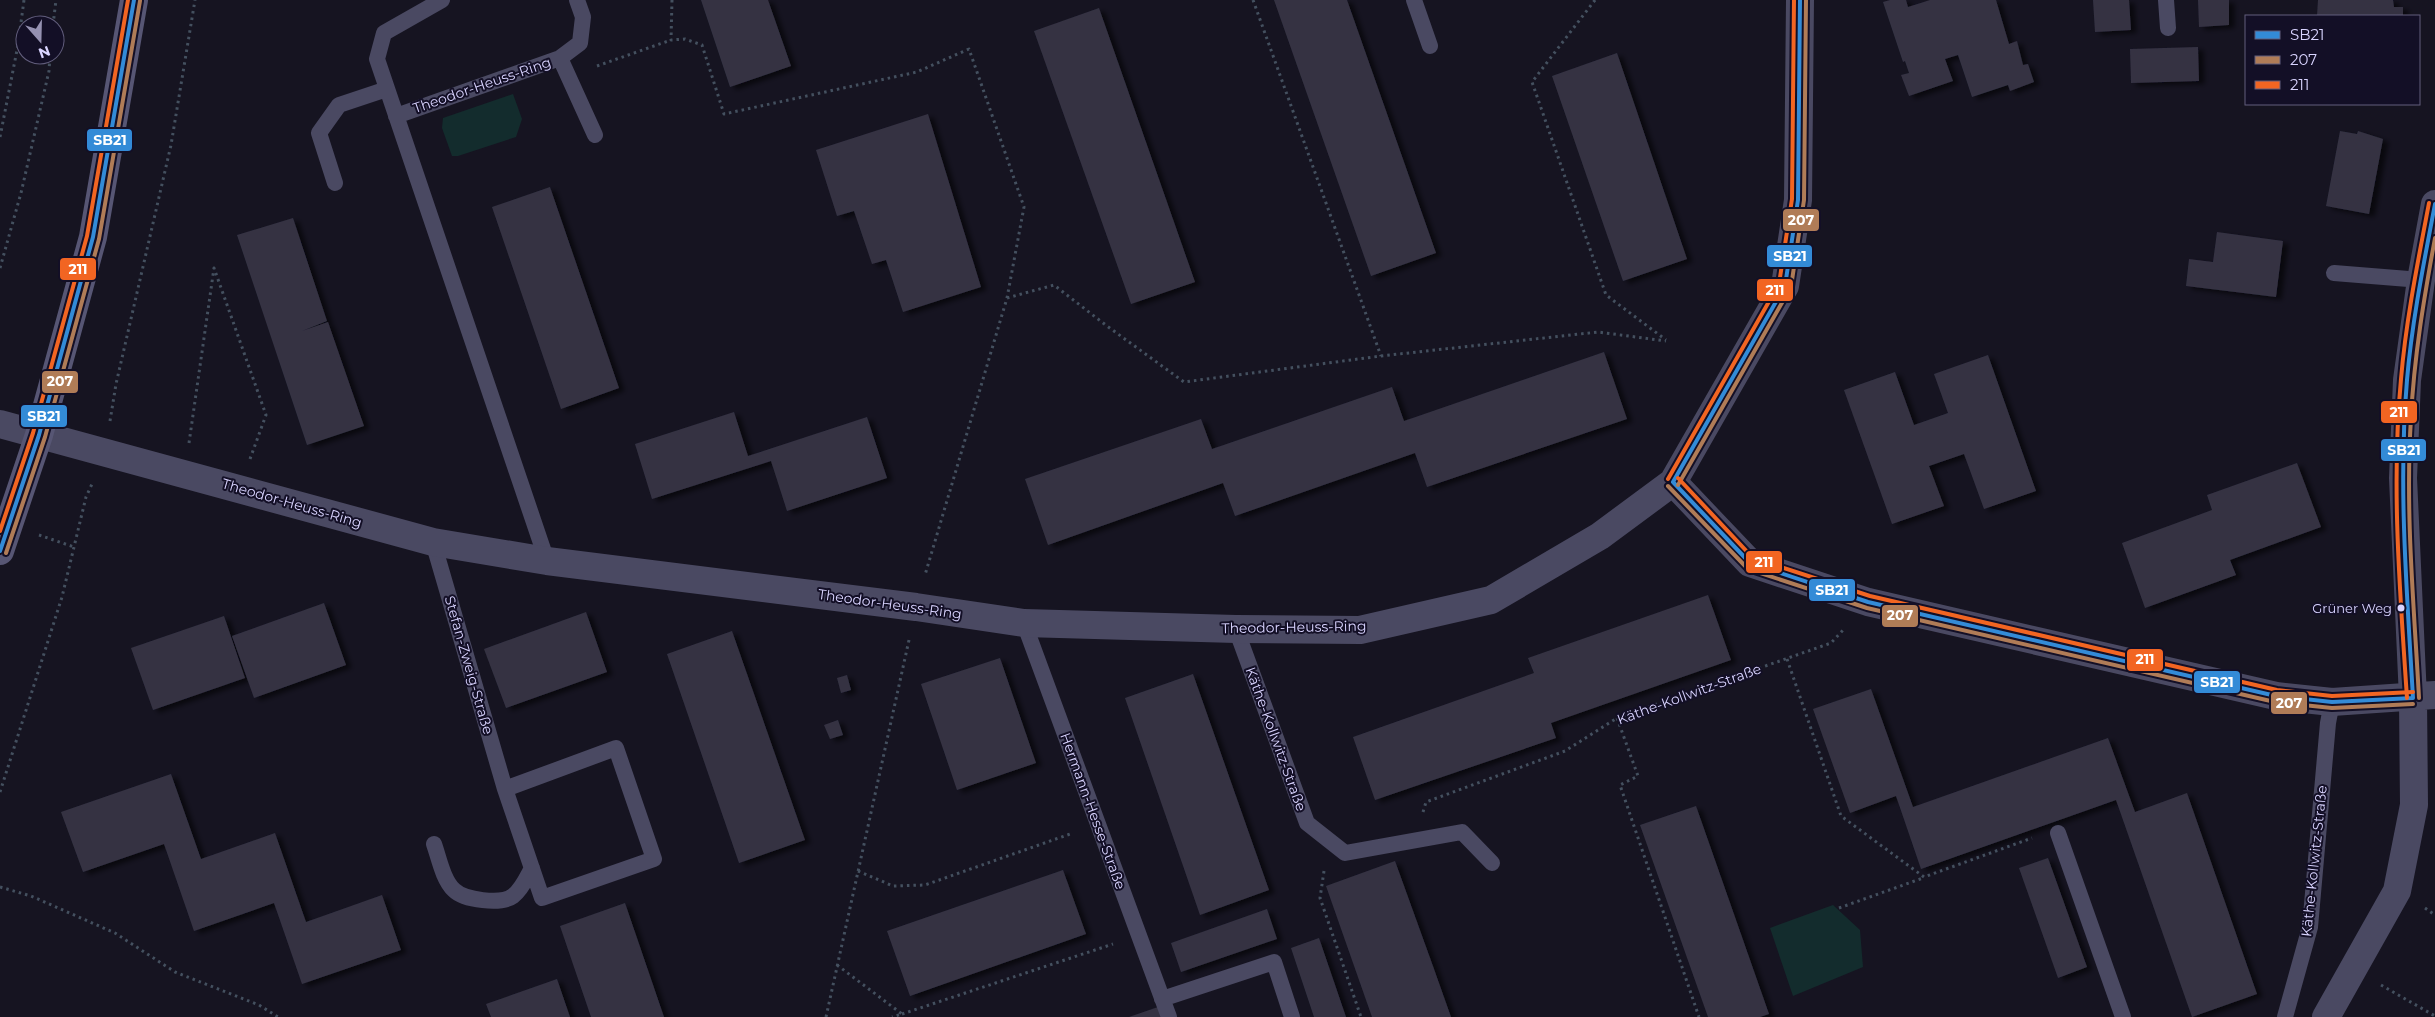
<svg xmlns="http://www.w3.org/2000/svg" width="2435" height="1017" font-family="Montserrat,sans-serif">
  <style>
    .green { fill: #132c2d }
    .building { fill: #343243; filter: url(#shadow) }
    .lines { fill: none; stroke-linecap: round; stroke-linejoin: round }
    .path { stroke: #44505f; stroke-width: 3; stroke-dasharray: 2.5 4; stroke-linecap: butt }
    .lane { stroke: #4a4962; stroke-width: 16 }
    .street { stroke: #4a4962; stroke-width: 28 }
    .secondary { stroke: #575674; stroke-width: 28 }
    .bus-1-casing { stroke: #130f26; stroke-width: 8 }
    .bus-2-casing { stroke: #130f26; stroke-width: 8 }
    .bus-3-casing { stroke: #130f26; stroke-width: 8 }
    .bus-1 { stroke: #338bd7; stroke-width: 4 }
    .bus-2 { stroke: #b07c57; stroke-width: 4 }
    .bus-3 { stroke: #f26522; stroke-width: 4 }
    .bus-dot { fill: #d9d4ff; stroke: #130f26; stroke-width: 2 }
    .labels { text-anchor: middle; stroke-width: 4; stroke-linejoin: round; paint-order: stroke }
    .bus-label { font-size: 13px; fill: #d9d4ff; stroke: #130f26; text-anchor: end }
    .street-label { font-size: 14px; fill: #d9d4ff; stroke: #130f26 }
    .line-badge { stroke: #130f26; stroke-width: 2 }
    .badge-label { font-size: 14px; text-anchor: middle; font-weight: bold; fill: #fff }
  </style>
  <defs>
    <filter id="shadow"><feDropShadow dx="5.5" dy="3" stdDeviation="2.5" flood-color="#0009"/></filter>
  </defs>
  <rect width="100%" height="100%" fill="#161421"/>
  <!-- green -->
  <path class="green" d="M513 94 522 119 516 137 458 156H452L442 128 443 118Z
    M1833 905 1860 930 1863 967 1793 996 1770 928Z"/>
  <!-- building -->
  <path class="building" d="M701 0H768L791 66 730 87Z
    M1274 0H1347L1436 253 1371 276Z
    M1890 0H1906L1908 7 1930 0H1996L2009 44 2017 41 2023 65 2028 64 2034 82 2010 91 2008 85 1972 97 1958 55 1945 59 1953 81 1909 96 1901 75 1909 73 1905 61 1903 62 1883 2Z
    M2093 0H2129L2131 30 2095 32Z
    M2198 0H2229V25L2199 27Z
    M2318 0H2393L2394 7H2403V16H2317Z
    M1099 8 1195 282 1131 304 1034 31Z
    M2198 47 2199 81 2131 83 2130 49Z
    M1617 53 1687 259 1623 281 1552 76Z
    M928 114 981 287 903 312 886 260 872 264 854 211 837 216 816 150Z
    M2340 131 2357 134 2358 131 2383 139 2369 214 2326 206Z
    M550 187 619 388 561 409 492 207Z
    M293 218 327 321 302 331 328 322 364 426 307 445 237 235Z
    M2217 232 2283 241 2276 297 2186 286 2189 259 2213 262Z
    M1604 352 1627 419 1427 487 1415 453 1235 516 1223 483 1048 545 1025 479 1201 419 1212 449 1392 387 1404 421Z
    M1988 355 2036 491 1984 509 1964 454 1929 466 1944 506 1892 524 1844 390 1895 372 1914 425 1948 413 1934 374Z
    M734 412 748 456 867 417 887 478 787 511 771 461 652 499 635 444Z
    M2297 463 2321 527 2230 560 2236 575 2145 608 2122 543 2212 510 2207 495Z
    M1708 595 1731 660 1551 723 1556 738 1375 800 1353 737 1534 673 1528 658Z
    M324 603 346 665 254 698 232 636Z
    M586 612 607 672 506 708 484 649Z
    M224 616 245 678 153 710 131 648Z
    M732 631 805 840 739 863 667 654Z
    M1000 658 1036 763 957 790 921 684Z
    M1193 674 1269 890 1200 915 1125 698Z
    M847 675 851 690 841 693 837 678Z
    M1871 689 1913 807 2108 738 2135 812 2187 793 2257 994 2192 1017 2116 800 1921 869 1896 796 1850 813 1813 709Z
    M838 720 843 735 830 739 824 725Z
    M171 774 201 859 275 833 306 922 382 895 401 950 302 984 274 903 194 931 164 844 83 872 61 812Z
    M1696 806 1769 1014 1760 1017H1708L1640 825Z
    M2048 858 2087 967 2058 978 2019 868Z
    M1395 861 1434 969 1451 1017H1372L1326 886Z
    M1063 870 1086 934 910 996 887 931Z
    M625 903 664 1017H591L560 926Z
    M1267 909 1277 939 1181 972 1171 943Z
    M1319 938 1346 1017H1314L1291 948Z
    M557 979 570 1017H491L486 1004Z
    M1158 1007 1161 1017H1129Z"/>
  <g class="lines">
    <!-- path -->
    <path class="path" d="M672 0 671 40 685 39 702 45 724 114 917 72 969 49 1024 207 1007 298 925 575
      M1253 0 1381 356
      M1595 0 1532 82 1606 295 1666 340
      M53 25 56 0
      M597 66 671 40
      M0 137 18 45 24 0
      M0 268 21 193 49 71 50 55
      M1007 298 1054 285 1107 326 1184 382 1381 356 1598 332 1666 341
      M110 421 116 384 171 145 195 0
      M189 443 214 268 266 415 250 459
      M39 535 74 547
      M1787 659 1841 816 1924 877 2032 838
      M1617 718 1638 776 1620 785 1699 1017
      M0 792 62 597 86 497 92 484
      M1423 812 1426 802 1565 751 1617 718 1831 643 1844 629
      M858 871 893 886 925 885 1073 833
      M1324 871 1320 898 1361 1017
      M0 887 31 896 115 933 175 972 259 1005 278 1017
      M1839 908 1923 878
      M2425 908 2435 915
      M837 965 902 1014 892 1017
      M2381 985 2435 1016
      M902 1014 1113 944
      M826 1017 909 640"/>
    <!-- lane -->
    <path class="lane" d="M442 0 384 33 377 59 547 561
      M1414 0 1430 46
      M2166 0 2168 28
      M560 58 595 135
      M396 116 560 58 580 43 583 17 577 0
      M335 183 319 133 339 105 387 89
      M2334 273 2421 280
      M433 542 505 789 542 898 654 859 616 748 505 789
      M1024 623 1169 1017
      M1236 629 1307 823 1345 853 1462 832 1492 863
      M2058 833 2123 1017
      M434 844C439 858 443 880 454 890 464 900 501 905 513 896 522 889 527 877 532 868
      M1162 999 1274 962 1292 1017
      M2285 1017 2310 927 2328 723 2332 702"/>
    <!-- street -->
    <path class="street" d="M0 424 433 542 547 561 916 607 1024 623 1236 629 1360 630 1491 600 1600 536 1673 482 1785 286 1798 200 1800 0
      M1673 482 1750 563 1868 602 2276 696 2332 702 2435 695
      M2326 1017 2397 891 2414 805 2413 698 2403 478 2407 380 2421 280 2435 204"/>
    <!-- secondary -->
    <path class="secondary" d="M0 551 39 435 93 237 134 0"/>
    <defs>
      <path id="bus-1" d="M1673 482 1750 563 1868 602 2276 696 2332 702 2413 698
        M1673 482 1785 286 1798 200 1800 0
        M0 551 39 435 93 237 134 0
        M2413 698C2407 592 2398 486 2407 380 2412 321 2424 262 2435 204"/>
      <path id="bus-2" d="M1678 485 1791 287 1804 200 1806 0
        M1668 486 1748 569 1867 608 2275 702 2332 708 2413 704
        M6 553 45 437 99 239 140 1
        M2419 698C2414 605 2405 511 2411 418 2414 357 2424 298 2435 238"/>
      <path id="bus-3" d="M1678 478 1753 558 1870 596 2277 690 2332 696 2413 692
        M1668 479 1779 284 1792 199 1794 0
        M0 531 33 433 87 236 128 0
        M2407 698C2400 592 2391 485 2401 379 2406 320 2418 261 2429 203"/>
    </defs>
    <!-- bus-1 casing -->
    <use href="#bus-1" class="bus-1-casing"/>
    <!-- bus-2 casing -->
    <use href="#bus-2" class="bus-2-casing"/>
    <!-- bus-3 casing -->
    <use href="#bus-3" class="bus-3-casing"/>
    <!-- bus-1 -->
    <use href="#bus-1" class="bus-1"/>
    <!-- bus-2 -->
    <use href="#bus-2" class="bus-2"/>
    <!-- bus-3 -->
    <use href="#bus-3" class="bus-3"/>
  </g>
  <!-- markers -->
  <circle class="bus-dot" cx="2401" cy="608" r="4.5"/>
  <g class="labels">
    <!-- bus labels -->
    <g class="bus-label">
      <text x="2392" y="613">Grüner Weg</text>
    </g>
    <!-- street labels -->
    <g class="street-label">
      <text transform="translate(482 85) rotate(-19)" y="5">Theodor-Heuss-Ring</text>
      <text transform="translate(292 503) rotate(16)" y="5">Theodor-Heuss-Ring</text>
      <text transform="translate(890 604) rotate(8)" y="5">Theodor-Heuss-Ring</text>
      <text transform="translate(1294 627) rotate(-1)" y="5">Theodor-Heuss-Ring</text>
      <text transform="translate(469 665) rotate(74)" y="5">Stefan-Zweig-Straße</text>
      <text transform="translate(1689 694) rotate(-20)" y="5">Käthe-Kollwitz-Straße</text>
      <text transform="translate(1276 739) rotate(70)" y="5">Käthe-Kollwitz-Straße</text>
      <text transform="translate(1093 811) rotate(70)" y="5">Hermann-Hesse-Straße</text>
      <text transform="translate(2314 861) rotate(-84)" y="5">Käthe-Kollwitz-Straße</text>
    </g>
  </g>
  <g class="line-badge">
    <rect x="86" y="128" width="47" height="24" rx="5" fill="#338bd7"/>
    <rect x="1782" y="208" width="38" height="24" rx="5" fill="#b07c57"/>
    <rect x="1766" y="244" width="47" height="24" rx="5" fill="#338bd7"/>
    <rect x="59" y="257" width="38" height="24" rx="5" fill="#f26522"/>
    <rect x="1756" y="278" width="38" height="24" rx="5" fill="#f26522"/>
    <rect x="41" y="370" width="38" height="24" rx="5" fill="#b07c57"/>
    <rect x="2380" y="400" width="38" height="24" rx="5" fill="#f26522"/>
    <rect x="20" y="404" width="48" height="24" rx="5" fill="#338bd7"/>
    <rect x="2380" y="438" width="47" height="24" rx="5" fill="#338bd7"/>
    <rect x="1745" y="550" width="38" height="24" rx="5" fill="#f26522"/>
    <rect x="1808" y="578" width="48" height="24" rx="5" fill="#338bd7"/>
    <rect x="1881" y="604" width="38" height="24" rx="5" fill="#b07c57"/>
    <rect x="2126" y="648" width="38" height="24" rx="5" fill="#f26522"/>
    <rect x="2193" y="670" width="48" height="24" rx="5" fill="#338bd7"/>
    <rect x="2270" y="691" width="38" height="24" rx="5" fill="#b07c57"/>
  </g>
  <g class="badge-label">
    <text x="110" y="145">SB21</text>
    <text x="1801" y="225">207</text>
    <text x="1790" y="261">SB21</text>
    <text x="78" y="274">211</text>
    <text x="1775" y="295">211</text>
    <text x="60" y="386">207</text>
    <text x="2399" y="417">211</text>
    <text x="44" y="421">SB21</text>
    <text x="2404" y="455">SB21</text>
    <text x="1764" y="567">211</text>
    <text x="1832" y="595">SB21</text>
    <text x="1900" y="620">207</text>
    <text x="2145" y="664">211</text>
    <text x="2217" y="687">SB21</text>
    <text x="2289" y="708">207</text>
  </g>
  <!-- legend -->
  <rect x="2245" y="15" width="175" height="90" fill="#130f26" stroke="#625e7d"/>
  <rect x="2255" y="31" width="25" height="8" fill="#338bd7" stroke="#625e7d"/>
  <text x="2290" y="40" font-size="15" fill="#d9d4ff">SB21</text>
  <rect x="2255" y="56" width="25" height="8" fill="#b07c57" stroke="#625e7d"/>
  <text x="2290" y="65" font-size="15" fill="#d9d4ff">207</text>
  <rect x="2255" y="81" width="25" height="8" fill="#f26522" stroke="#625e7d"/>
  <text x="2290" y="90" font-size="15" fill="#d9d4ff">211</text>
  <!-- north arrow -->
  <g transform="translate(40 40) rotate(160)"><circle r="24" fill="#130f26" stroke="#625e7d"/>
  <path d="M0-4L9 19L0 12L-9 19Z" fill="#9591b1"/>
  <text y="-8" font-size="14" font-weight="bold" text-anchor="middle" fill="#d9d4ff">N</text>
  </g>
</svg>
